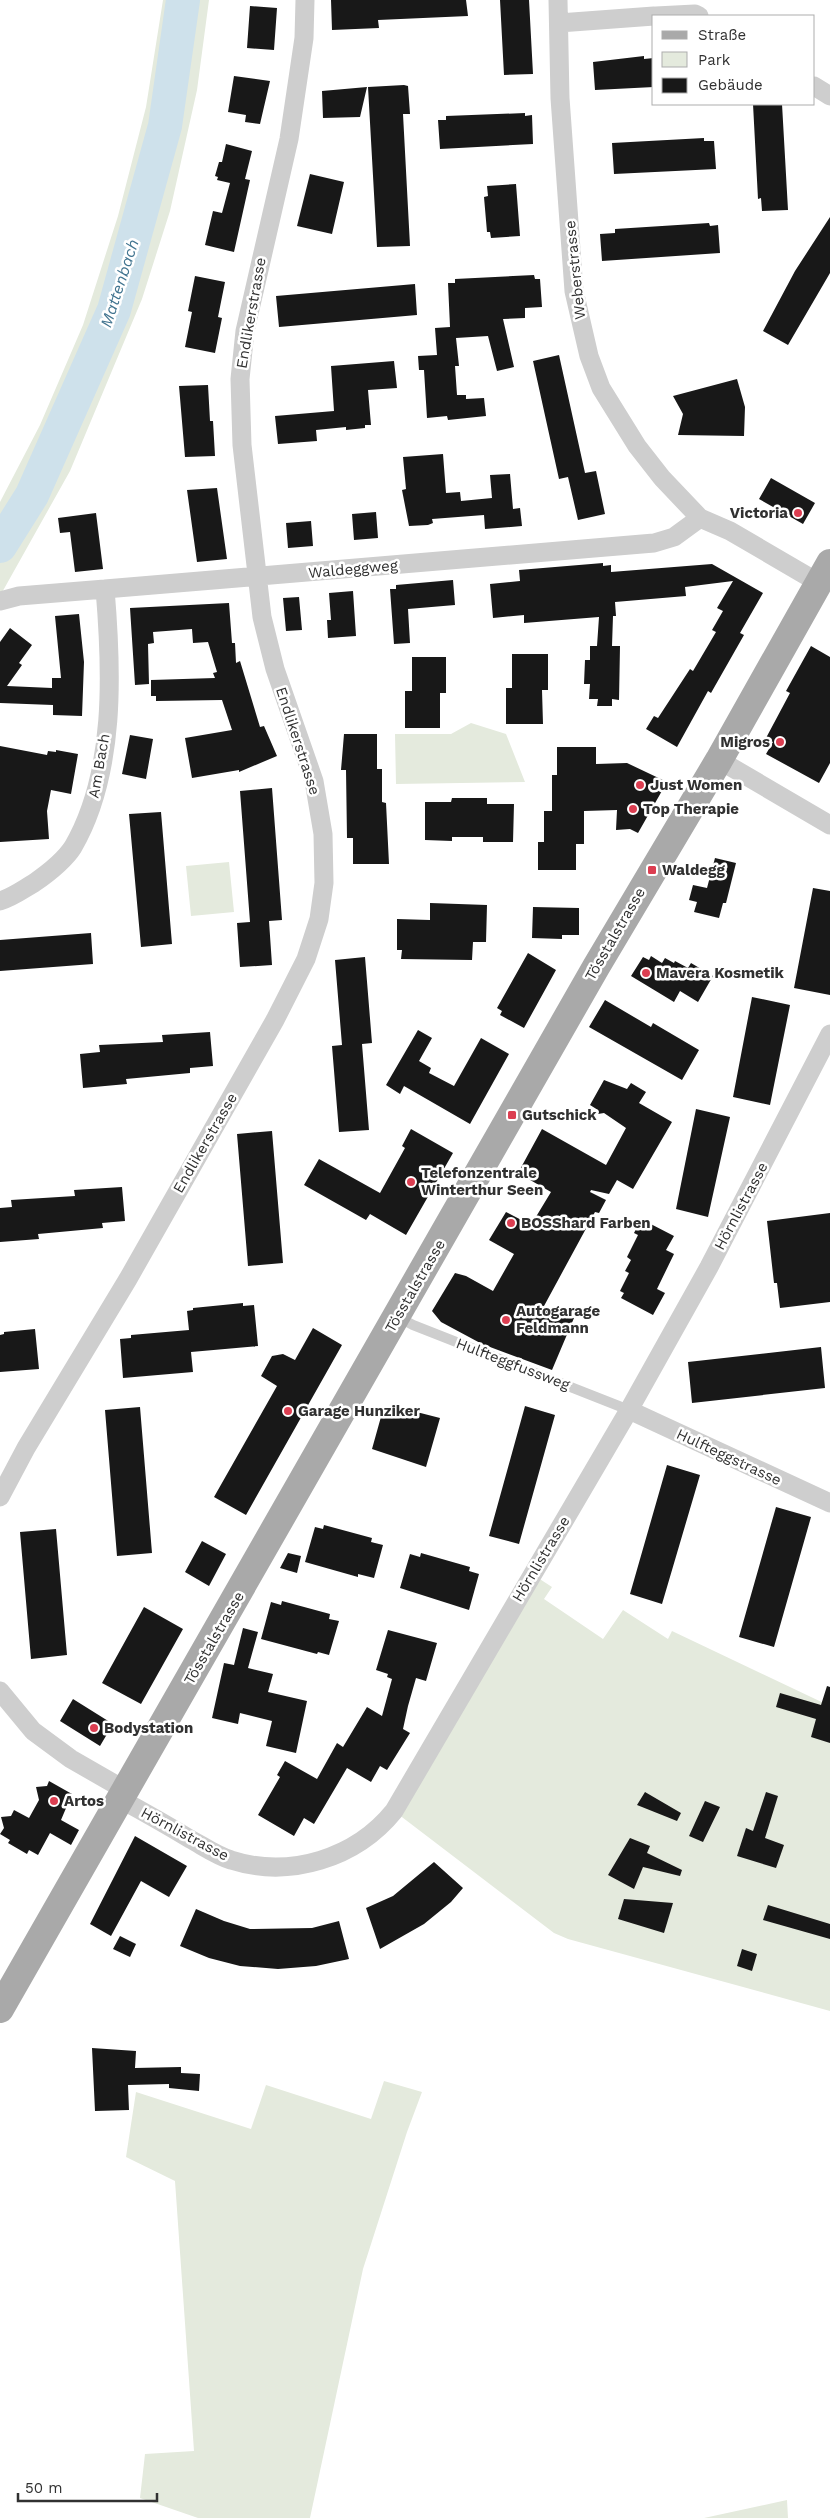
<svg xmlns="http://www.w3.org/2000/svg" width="830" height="2518" font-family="'Work Sans',sans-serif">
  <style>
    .green { fill: #e4eadd }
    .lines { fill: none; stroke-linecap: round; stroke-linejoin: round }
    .river { stroke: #cee1eb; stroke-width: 34 }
    .building { fill: #181818 }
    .service { stroke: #cecece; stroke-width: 10 }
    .minor { stroke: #cecece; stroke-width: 19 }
    .primary { stroke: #a9a9a9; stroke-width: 28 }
    .poi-dot { fill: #dc3e51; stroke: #fff; stroke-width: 2 }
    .labels { text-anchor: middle; stroke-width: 5; stroke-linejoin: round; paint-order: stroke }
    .street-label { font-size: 15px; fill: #313131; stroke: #fff }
    .poi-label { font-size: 15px; font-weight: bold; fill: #313131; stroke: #fff; text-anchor: start }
    .water-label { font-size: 16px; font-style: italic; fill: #427590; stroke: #fff }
  </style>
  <rect width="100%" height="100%" fill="#fff"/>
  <!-- green -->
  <path class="green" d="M163 0H209L197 90 170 211 142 299 70 471 0 596V502L40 425 83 325 118 216 146 107Z
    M471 723 506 734 525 782 396 784 395 734H451Z
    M229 862 234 912 191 916 186 866Z
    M532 1574 552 1587 544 1599 603 1639 623 1610 668 1639 672 1631 830 1706V2011L568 1939 554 1933 394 1811Z
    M384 2081 422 2092 407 2132 363 2269 310 2518H198L140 2498 145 2454 194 2451 175 2181 126 2157 136 2092 251 2129 266 2085 371 2119Z
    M787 2500 788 2518H704Z"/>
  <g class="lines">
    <!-- river -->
    <path class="river" d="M0 546 32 495 114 310 165 126 183 0"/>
  </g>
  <!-- building -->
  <path class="building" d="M331 0H466L468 16 378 20 379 28 332 30Z
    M500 0H529L533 74 504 75Z
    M250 6 277 8 274 50 247 48Z
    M644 56V59L654 58V87L595 90 593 62Z
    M234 76 270 81 260 124 245 122 246 115 228 112Z
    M404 85 408 86 410 114H403L410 246 377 247 368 87Z
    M367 87 360 117 323 118 322 91Z
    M753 104H782L788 210 762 211 761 198 758 199Z
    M525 113V116L532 115 533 144 440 149 438 120H446V116Z
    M704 138V141H714L716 169 614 174 612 143Z
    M226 144 252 151 245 179 250 180 234 252 205 245 213 211 222 213 230 183 217 180 218 177 215 176 219 162H222Z
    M310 174 344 182 332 234 297 226Z
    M516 184 520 236 491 238 490 232H487L484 197 488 196 487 186Z
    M830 217V273L788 345 763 331 795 271Z
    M709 223 710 226 718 225 720 253 602 261 600 234 615 233V229Z
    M534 275 535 279H540L542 307 525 308V318L503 319 514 367 497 371 488 336 456 338 459 366H455L457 395H466V399L484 398 486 416 448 420 447 416 427 418 424 370H419L418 356 437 355 435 328 450 327 448 283H455V279Z
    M195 276 225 282 218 317 222 318 215 353 185 347 192 312 188 311Z
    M415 284 417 315 279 327 276 296Z
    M559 355 585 473 596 471 605 514 578 520 568 477 559 479 533 361Z
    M394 361 397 388 368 390 371 425H365V428L346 430V427L316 430 317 441 278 444 275 416 334 411 331 366Z
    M737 379 745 407 744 436 678 435 683 414 673 396Z
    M208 385 210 421H213L215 456 185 457 179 386Z
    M443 454 446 493 460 492 461 501 492 498 490 475 510 474 513 509 520 508 522 526 485 529 484 515 432 519 433 523 428 525 409 526 402 490 406 489 403 457Z
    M771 478 815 503 803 524 759 499Z
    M217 488 227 559 197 562 187 490Z
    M376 512 378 538 354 540 352 514Z
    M96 513 103 569 75 572 70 532 60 533 58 518Z
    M311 521 313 546 288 548 286 523Z
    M603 563V566L611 565V572L712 564 763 593 740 633 744 635 711 693 708 691 677 747 646 729 654 716 658 718 690 669 693 671 716 632 712 630 723 611 717 608 733 581 685 587 686 596 615 602 616 616H613L612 646H620L619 700 612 699V706H597L598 699H589L590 684H584L585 660H590V646H597L599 617 524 623V615L493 618 490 584 520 581 519 570Z
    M453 580 455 605 408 609 410 643 394 644 390 589H396V585Z
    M353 591 356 636 328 638 327 620H331L329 593Z
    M299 597 302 630 286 631 283 598Z
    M229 603 232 643H235L236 663 240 661 260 727 264 726 277 756 239 772V770L192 778 185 738 232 730 222 700 156 701V696H151V680L215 678 213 673 217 672 208 642 193 643 192 629 153 632 154 643 148 644 149 684 135 685 130 608Z
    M79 614 84 662 82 716 53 715V705L0 703V642L10 628 32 645 19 663 22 665 7 686 52 688V678H61L55 616Z
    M811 646 830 657V763L819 783 766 754 773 742 766 738 790 693 786 691Z
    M512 654H548V690H542L543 724H506V688H512Z
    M412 657H446V693H440V728H405V691H412Z
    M344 734H377V769H382V802L386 803 389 864H353V838H347L346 770H341Z
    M130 735 153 739 146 779 122 774Z
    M0 746 47 755 48 751 56 752V750L78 754 71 794 51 790 47 811 49 839 0 842Z
    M557 747H596V764L627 763 667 782 638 833 630 829 616 830 617 810 584 811V844H576V870H538V842H544V811H552V775H557Z
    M272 788 282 920 269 921 272 965 240 967 237 923 250 922 240 791Z
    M452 798H487V804H514L513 842H483V837H452V841L425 840V802H451Z
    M161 812 172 944 141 947 129 814Z
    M715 858 736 863 726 903H723L719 918 694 912 697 902 689 900 693 885 707 888Z
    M813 888 830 891V995L794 988Z
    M430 903 487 905 486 942H473L472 960 401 959 402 950H397V919L430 920Z
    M533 907 579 908V935H562V939L532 938Z
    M91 933 93 964 0 971V940Z
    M528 953 556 970 524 1028 500 1015 502 1011 497 1008Z
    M651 956 662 963 665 958 674 963 675 961 688 968 691 963 713 976 698 1002 680 991 674 1002 631 976 643 957 649 960Z
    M365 957 372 1043 362 1044 369 1130 339 1132 332 1046 342 1045 335 960Z
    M752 997 790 1005 770 1105 733 1097Z
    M605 1000 651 1027 653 1023 699 1050 682 1080 589 1027Z
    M418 1030 432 1038 419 1061 431 1068 429 1073 454 1086 481 1038 509 1054 470 1124 404 1086 400 1094 386 1085Z
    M210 1032 213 1066 190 1068V1073L126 1079 127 1084 83 1088 80 1054 100 1052 99 1045 163 1042 162 1035Z
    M604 1080 627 1089 631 1083 646 1092 639 1103 672 1122 633 1189 617 1180 609 1194 591 1190 590 1192 606 1200 599 1213 595 1212 544 1306 574 1318 552 1370 482 1344 441 1322 432 1311 455 1273 466 1276 493 1291 514 1254 489 1240 506 1212 531 1225 551 1192 518 1173 542 1129 606 1165 626 1128 604 1113 598 1114V1110L590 1105Z
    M696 1109 730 1117 708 1217 676 1209Z
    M411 1129 453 1153 406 1235 370 1214 366 1220 304 1185 319 1159 380 1193 405 1148 402 1146Z
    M272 1131 283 1263 248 1266 237 1134Z
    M122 1187 125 1221 102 1223 103 1228 38 1234 39 1239 0 1242V1208L12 1207 11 1200 75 1196 74 1190Z
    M830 1213V1302L780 1308 777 1283H774L767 1221Z
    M641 1219 674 1236 666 1250 674 1254 657 1289 665 1293 653 1315 621 1298 624 1293 620 1291 629 1273 625 1271 631 1260 627 1257 638 1235 634 1233Z
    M243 1303V1306L254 1305 258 1346 191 1352 193 1372 123 1378 120 1339 131 1338V1335L189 1330 187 1311 193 1310V1308Z
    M313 1328 342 1345 246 1515 214 1497 277 1386 261 1376 272 1356 283 1354 295 1360Z
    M35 1329 39 1369 0 1372V1335L4 1334V1332Z
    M821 1347 825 1388 692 1403 688 1362Z
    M384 1406 400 1410 401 1408 440 1418 426 1467 372 1449Z
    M525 1406 555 1415 519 1544 489 1536Z
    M140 1407 152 1553 117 1556 105 1410Z
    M667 1465 700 1475 662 1604 630 1594Z
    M776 1507 811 1517 774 1647 739 1637Z
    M324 1525 372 1538 371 1542 383 1545 374 1578 358 1574V1577L305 1562 315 1527 323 1529Z
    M56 1529 67 1655 31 1659 20 1532Z
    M202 1541 226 1554 209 1586 185 1572Z
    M288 1553 301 1556 297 1573 280 1568Z
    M421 1553 470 1567 469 1571 479 1574 469 1610 400 1588 410 1554 420 1557Z
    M282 1601 330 1614 329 1619 339 1621 329 1655 318 1652 317 1654 261 1639 271 1602 281 1605Z
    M144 1607 183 1629 141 1704 102 1683Z
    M243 1628 258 1632 248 1668 273 1674 268 1692 307 1701 296 1753 266 1746 272 1721 240 1713 238 1724 212 1718 224 1663 234 1665Z
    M388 1630 437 1643 426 1681 416 1678 408 1706 403 1729 410 1733 387 1770 380 1766 371 1782 347 1768 314 1824 304 1818 294 1836 258 1815 280 1777 277 1775 285 1761 317 1779 337 1743 343 1747 367 1707 382 1716 392 1679 387 1677 388 1674 376 1670Z
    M827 1686 830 1687V1743L811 1737 816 1719 776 1707 780 1693 821 1705Z
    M73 1699 113 1724 100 1746 60 1721Z
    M49 1781 72 1794 61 1820 79 1830 71 1845 50 1833 38 1855 29 1850 27 1854 8 1843 10 1840 0 1834 4 1828 1 1817 11 1816 14 1810 29 1818 39 1800 36 1787 47 1786Z
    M645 1792 681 1813 677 1821 637 1805Z
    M766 1792 778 1796 765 1838 784 1845 776 1868 737 1856 746 1828 753 1831Z
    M705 1801 720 1807 703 1842 689 1836Z
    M135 1836 187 1866 169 1897 141 1881 111 1936 90 1924Z
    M630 1838 650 1846 647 1853 682 1870 680 1876 643 1867 634 1889 608 1875Z
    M434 1862 463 1888 451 1902 424 1924 380 1949 366 1908 393 1896Z
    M624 1899 673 1903 664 1933 618 1919Z
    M768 1905 830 1924V1939L763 1920Z
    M196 1909 224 1921 250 1929 312 1928 339 1921 349 1959 316 1966 278 1969 240 1966 209 1958 180 1946Z
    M120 1936 136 1944 130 1957 113 1949Z
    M742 1949 757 1954 752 1971 737 1966Z
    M92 2048 136 2051 135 2068 181 2067V2073L200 2074 199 2091 169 2088V2084L128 2085 129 2110 95 2111Z"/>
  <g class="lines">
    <!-- service -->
    <path class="service" d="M398 1317 413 1325 629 1410"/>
    <!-- minor -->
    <path class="minor" d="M558 0 560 98 574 291 589 356 601 388 637 446 662 478 700 518 730 531 819 583
      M656 16 695 14 699 16
      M559 23 654 16
      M814 86 830 96
      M0 601 19 596 105 589 654 543 674 537 700 518
      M719 760 830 825
      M0 901C13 897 22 890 34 883 47 874 64 861 73 847 116 773 112 671 105 589
      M629 1410 830 1503
      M0 1497 26 1448 128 1279 275 1020 306 959 319 919 324 883 323 834 314 781 275 669 262 617 242 445 240 379 245 331 289 139 304 38 305 0
      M0 1691 33 1731 71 1759 125 1790
      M120 1799C144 1812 167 1825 190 1839 203 1846 217 1856 231 1860 290 1879 356 1858 394 1811L629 1410 709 1267 830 1034"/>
    <!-- primary -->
    <path class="primary" d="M0 2009 596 967 719 760 830 563"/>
  </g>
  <!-- markers -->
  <g class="poi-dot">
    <circle cx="798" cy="513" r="5"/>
    <circle cx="780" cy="742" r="5"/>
    <circle cx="640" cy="785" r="5"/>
    <circle cx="633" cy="809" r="5"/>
    <rect x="647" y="865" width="10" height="10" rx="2.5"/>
    <circle cx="646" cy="973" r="5"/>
    <rect x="507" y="1110" width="10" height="10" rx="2.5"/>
    <circle cx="411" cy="1182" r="5"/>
    <circle cx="511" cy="1223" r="5"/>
    <circle cx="506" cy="1320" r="5"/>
    <circle cx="288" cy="1411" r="5"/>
    <circle cx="94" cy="1728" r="5"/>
    <circle cx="54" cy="1801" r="5"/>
  </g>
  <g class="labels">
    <!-- street labels -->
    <g class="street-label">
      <text transform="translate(575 270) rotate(-96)" y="5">Weberstrasse</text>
      <text transform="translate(251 313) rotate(-80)" y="5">Endlikerstrasse</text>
      <text transform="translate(353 569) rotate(-5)" y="5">Waldeggweg</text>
      <text transform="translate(298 741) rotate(72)" y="5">Endlikerstrasse</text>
      <text transform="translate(99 766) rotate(-80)" y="5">Am Bach</text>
      <text transform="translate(615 934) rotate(-60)" y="5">Tösstalstrasse</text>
      <text transform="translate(205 1143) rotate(-60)" y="5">Endlikerstrasse</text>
      <text transform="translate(741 1206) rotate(-62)" y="5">Hörnlistrasse</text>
      <text transform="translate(415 1286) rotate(-60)" y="5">Tösstalstrasse</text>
      <text transform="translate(513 1364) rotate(21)" y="5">Hulfteggfussweg</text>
      <text transform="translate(729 1457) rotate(25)" y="5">Hulfteggstrasse</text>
      <text transform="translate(541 1559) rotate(-59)" y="5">Hörnlistrasse</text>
      <text transform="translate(214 1638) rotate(-60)" y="5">Tösstalstrasse</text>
      <text transform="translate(185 1834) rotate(28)" y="5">Hörnlistrasse</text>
    </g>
    <!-- poi labels -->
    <g class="poi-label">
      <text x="788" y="518" text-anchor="end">Victoria</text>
      <text x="770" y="747" text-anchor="end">Migros</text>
      <text x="650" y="790">Just Women</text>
      <text x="643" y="814">Top Therapie</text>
      <text x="662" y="875">Waldegg</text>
      <text x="656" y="978">Mavera Kosmetik</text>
      <text x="522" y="1120">Gutschick</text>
      <text x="421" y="1178">Telefonzentrale<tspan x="421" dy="17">Winterthur Seen</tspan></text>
      <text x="521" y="1228">BOSShard Farben</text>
      <text x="516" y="1316">Autogarage<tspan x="516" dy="17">Feldmann</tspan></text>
      <text x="298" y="1416">Garage Hunziker</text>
      <text x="104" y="1733">Bodystation</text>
      <text x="64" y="1806">Artos</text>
    </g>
    <!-- water labels -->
    <g class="water-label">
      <text transform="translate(119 283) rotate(-72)" y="6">Mattenbach</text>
    </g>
  </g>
  <!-- legend -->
  <rect x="652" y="15" width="162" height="90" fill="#ffffff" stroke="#adadad"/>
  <rect x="662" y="31" width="25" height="8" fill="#a9a9a9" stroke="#adadad"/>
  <text x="698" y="40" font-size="15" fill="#313131">Straße</text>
  <rect x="662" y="52" width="25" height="15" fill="#e4eadd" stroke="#adadad"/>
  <text x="698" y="65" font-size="15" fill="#313131">Park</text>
  <rect x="662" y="78" width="25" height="15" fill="#181818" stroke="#adadad"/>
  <text x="698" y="90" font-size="15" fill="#313131">Gebäude</text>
  <!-- scale -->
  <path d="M18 2493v8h139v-8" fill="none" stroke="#313131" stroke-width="2.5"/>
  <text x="25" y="2493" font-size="15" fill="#313131" stroke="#ffffff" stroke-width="4" paint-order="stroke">50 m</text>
</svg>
